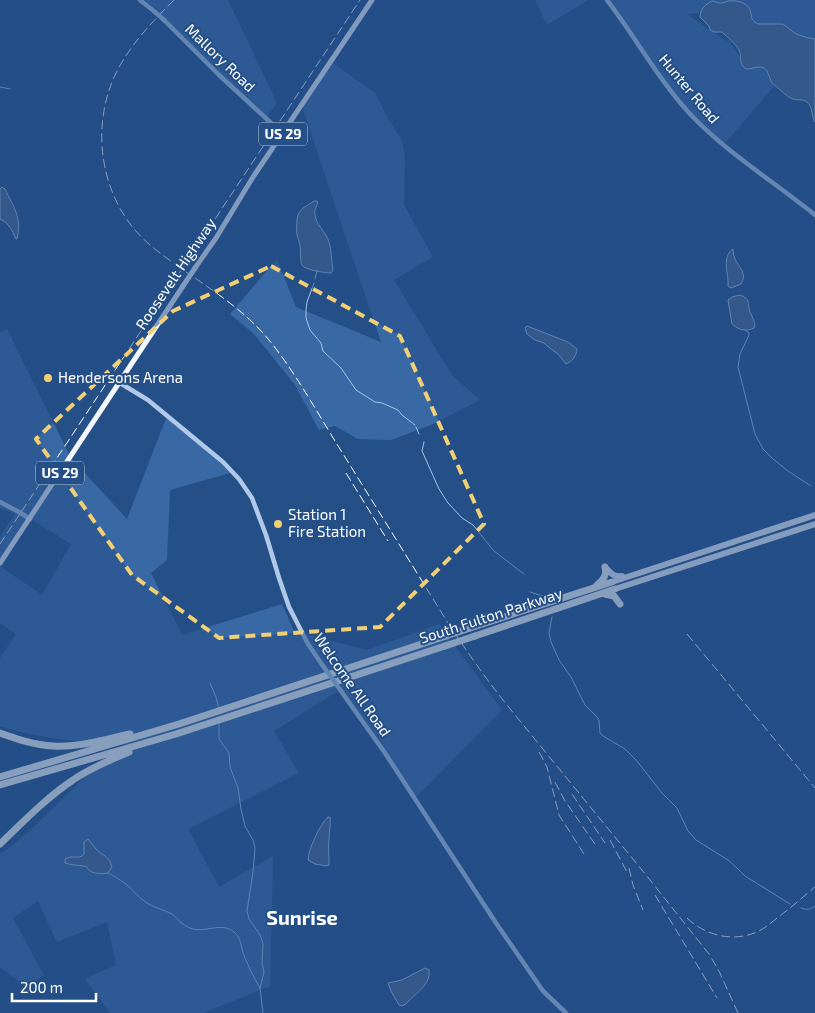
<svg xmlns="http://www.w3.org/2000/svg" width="815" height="1013" font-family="'Exo 2',sans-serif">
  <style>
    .green { fill: #3969a4; fill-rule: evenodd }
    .water { fill: #47658d; stroke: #a4c4ea }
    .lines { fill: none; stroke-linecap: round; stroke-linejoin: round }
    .stream { stroke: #a4c4ea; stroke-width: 1 }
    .tertiary { stroke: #b0c9e9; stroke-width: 4.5 }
    .primary { stroke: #f3f7fe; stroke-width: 5 }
    .trunk { stroke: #f9fbfe; stroke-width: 6 }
    .motorway { stroke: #fff; stroke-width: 7 }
    .rail { stroke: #fff; stroke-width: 1; stroke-dasharray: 9 4; stroke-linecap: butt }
    .tertiary-bridge { stroke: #b0c9e9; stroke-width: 4.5 }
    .primary-bridge { stroke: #f3f7fe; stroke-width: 5 }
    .motorway-bridge { stroke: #fff; stroke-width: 7 }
    .marked { fill: none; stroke: #f3cf74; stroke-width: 4; stroke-dasharray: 10 6; stroke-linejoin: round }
    .poi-dot { fill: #f3cf74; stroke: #254f87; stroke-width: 2 }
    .labels { text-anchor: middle; stroke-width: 4; stroke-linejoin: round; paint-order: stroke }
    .shield { fill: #254f87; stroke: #becadb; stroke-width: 1 }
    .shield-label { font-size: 14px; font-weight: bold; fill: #fff }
    .street-label { font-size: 15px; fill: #fff; stroke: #254f87 }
    .poi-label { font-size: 15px; fill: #fff; stroke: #254f87; text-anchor: start }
    .district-label { font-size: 20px; font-weight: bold; fill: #fff; stroke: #254f87 }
  </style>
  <rect width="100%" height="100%" fill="#254f87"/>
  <!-- green -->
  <path class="green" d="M145 0H228L277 103 265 119 157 16 160 12Z
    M535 0H588L547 25Z
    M604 0H815V40H796L758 28 745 4 734 6 716 12 687 14 705 27 723 39 730 42 744 63 768 68 774 86 722 147 675 97Z
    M329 60 376 94 386 115 402 141 405 156 404 205 433 257 394 280 452 375 480 400 431 425 391 440 358 439 335 426 319 430 295 385 254 334 230 314 277 259 296 307 381 342 302 106Z
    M7 329 71 458 127 519 166 418 201 444 230 473 170 490 167 560 151 573 182 635 282 604 294 631 367 650 439 624 502 710 415 798C390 762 363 728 338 691L274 731 299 773 188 829 219 887 273 856 270 986 203 1013H110L85 979 116 965 107 922 57 942 38 901 13 918 44 975 26 987 0 967V854C36 830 63 796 95 768 105 758 120 752 131 745 87 742 42 740 0 726V658L16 634 0 623V537L15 514 0 508V332ZM31 519 71 544 42 595 1 567Z"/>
  <!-- water -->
  <path class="water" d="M712 1C715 1 717 3 720 3 722 3 726 2 728 1 736 0 747 2 750 10 753 17 749 19 758 24H783L796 34 808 38 815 39V122C811 116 813 108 808 103 803 98 798 101 793 99 785 96 779 88 773 84 768 78 769 67 760 67 755 67 751 69 746 69 737 62 743 58 739 50 736 44 727 37 722 32H714L710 30 709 26 700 17C700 9 706 4 712 1Z
    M2 187 5 189C14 208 22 217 17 239H16C12 230 9 223 0 219V189Z
    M314 201H317L318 202C317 206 314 210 315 214 315 224 326 232 329 242 332 251 331 260 333 270L331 273C325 273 305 270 302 265 300 262 301 250 300 246 300 243 298 239 297 235 296 230 297 225 297 220 298 208 306 207 314 201Z
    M733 249C733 253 734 257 736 261 741 270 747 274 741 284L731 288 728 286C729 274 721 257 733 249Z
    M740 295C751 299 747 303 750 312 752 316 754 320 755 325L754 328C747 332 738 330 732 324L728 300 732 297Z
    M527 326 568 342 577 349C577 355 572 362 566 364L558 354 551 349 544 343 535 340 527 334 525 328Z
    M328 817H330C331 825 329 831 329 839 328 848 329 856 329 865L326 866 315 864 308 860C308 850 320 824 328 817Z
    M88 839C91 842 93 846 96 849 104 857 109 855 112 867L108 873C102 874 95 874 90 871 85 867 90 867 83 866 77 865 71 865 65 863V859L70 857H79L82 856 84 854V842Z
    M425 968 429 970C431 986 415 993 406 1004L402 1006 399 1005 391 991 388 983 402 980Z"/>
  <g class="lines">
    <!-- stream -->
    <path class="stream" d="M0 87 10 89
      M315 279 317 271
      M314 283 307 302 306 310V318L310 330 321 343 323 351 341 368 356 390 375 402 382 403 398 410 402 415 415 425
      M745 330 749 333V335L740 354 738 367 755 434 763 449 772 458 788 471 811 486
      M416 427 419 434
      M424 442 422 451 439 489 448 503 462 518 473 525 494 551 524 574
      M530 592 546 597
      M552 617 549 633 551 642 559 660 571 677 585 705 597 717 599 721 600 733 603 736 625 749 636 760 662 793 677 808 688 831 696 840 728 860 737 868 745 876 790 904
      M210 683 216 697 219 709
      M219 723V739L229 753 230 767 238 788 241 809 245 826 253 840 255 848 253 872 247 911 249 919 260 935 263 943 262 963 264 972 260 988 263 1013
      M108 873C114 876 121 880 127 885 134 891 139 898 147 903 155 908 164 910 172 914 178 919 182 925 190 928 205 934 221 921 234 932 241 938 241 946 243 953 248 965 253 977 260 988
      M801 908C807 910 810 910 815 906"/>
    <!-- tertiary -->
    <path class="tertiary" d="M140 0 155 12
      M607 0C636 38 658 79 690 114 727 153 773 181 815 215
      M164 20 219 75 283 134
      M120 383 148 400 223 462 239 479 252 498 266 535 279 578 289 607 308 644 323 666
      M0 502 19 512 30 519
      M341 691 385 753 496 923 543 991 566 1013"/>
    <!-- primary -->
    <path class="primary" d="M195 268 216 238 253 177 372 0
      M0 563 183 286"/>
    <!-- trunk -->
    <path class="trunk" d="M605 567C611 573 613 577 622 576
      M612 582 815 515
      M615 589 815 524"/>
    <!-- motorway -->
    <path class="motorway" d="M597 585C604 580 607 575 605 567
      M605 594 614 596 620 604
      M470 628 612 582
      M475 636 615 589
      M0 733C17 739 34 745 53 746 78 748 105 739 130 734
      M0 777 179 724 446 636
      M0 785 176 734 445 646
      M0 844C23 822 46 798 73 780 90 768 110 760 129 752"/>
    <!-- rail -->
    <path class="rail" d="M174 0C153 21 132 43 118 69 88 126 100 203 150 245 191 279 240 302 273 345 298 377 318 414 340 449 376 507 412 565 448 623 468 653 488 682 511 710L646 875 709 954 719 971 738 1013
      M346 473 388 541
      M0 544 360 0
      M687 634 815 788
      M539 752 547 767 559 815 584 854
      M555 782 565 801 597 847
      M572 794 605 843
      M610 840 628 874
      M629 868 633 885 643 910
      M655 895 717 998
      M687 918C706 936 734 943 759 931 767 927 774 920 781 915 793 906 804 896 815 887"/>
    <!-- tertiary-bridge -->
    <path class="tertiary-bridge" d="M155 12 164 20
      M323 666 341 691"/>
    <!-- primary-bridge -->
    <path class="primary-bridge" d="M183 286 195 268"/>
    <!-- motorway-bridge -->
    <path class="motorway-bridge" d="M446 636 470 628
      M445 646 475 636"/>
  </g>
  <!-- marked area -->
  <path d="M0 0H815V1013H0ZM271 266 400 336 484 524 380 627 219 638 132 575 36 439 173 311Z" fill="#254f87" fill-opacity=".55" fill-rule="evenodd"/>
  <path class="marked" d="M271 266 400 336 484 524 380 627 219 638 132 575 36 439 173 311Z"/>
  <!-- markers -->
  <g class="poi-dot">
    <circle cx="48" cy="378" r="5"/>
    <circle cx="278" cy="524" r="5"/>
  </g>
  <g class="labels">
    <!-- shield labels -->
    <g class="shield">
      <rect x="259" y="122.5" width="48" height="23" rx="4"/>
      <rect x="36" y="461.5" width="48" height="23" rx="4"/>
    </g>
    <g class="shield-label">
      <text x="283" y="139">US 29</text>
      <text x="60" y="478">US 29</text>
    </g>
    <!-- street labels -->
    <g class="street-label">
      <text transform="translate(220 58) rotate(44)" y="5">Mallory Road</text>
      <text transform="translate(689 89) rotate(50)" y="5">Hunter Road</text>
      <text transform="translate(176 274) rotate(-56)" y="5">Roosevelt Highway</text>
      <text transform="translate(491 616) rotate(-18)" y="5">South Fulton Parkway</text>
      <text transform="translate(352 685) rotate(55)" y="5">Welcome All Road</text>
    </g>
    <!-- poi labels -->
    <g class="poi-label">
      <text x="58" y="383">Hendersons Arena</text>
      <text x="288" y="520">Station 1<tspan x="288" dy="17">Fire Station</tspan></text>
    </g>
    <!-- district labels -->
    <g class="district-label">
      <text x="302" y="925">Sunrise</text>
    </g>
  </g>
  <!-- scale -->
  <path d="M12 993v8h84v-8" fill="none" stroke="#ffffff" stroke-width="2.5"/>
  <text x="20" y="993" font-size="15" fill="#ffffff" stroke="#254f87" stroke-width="4" paint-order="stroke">200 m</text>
</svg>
